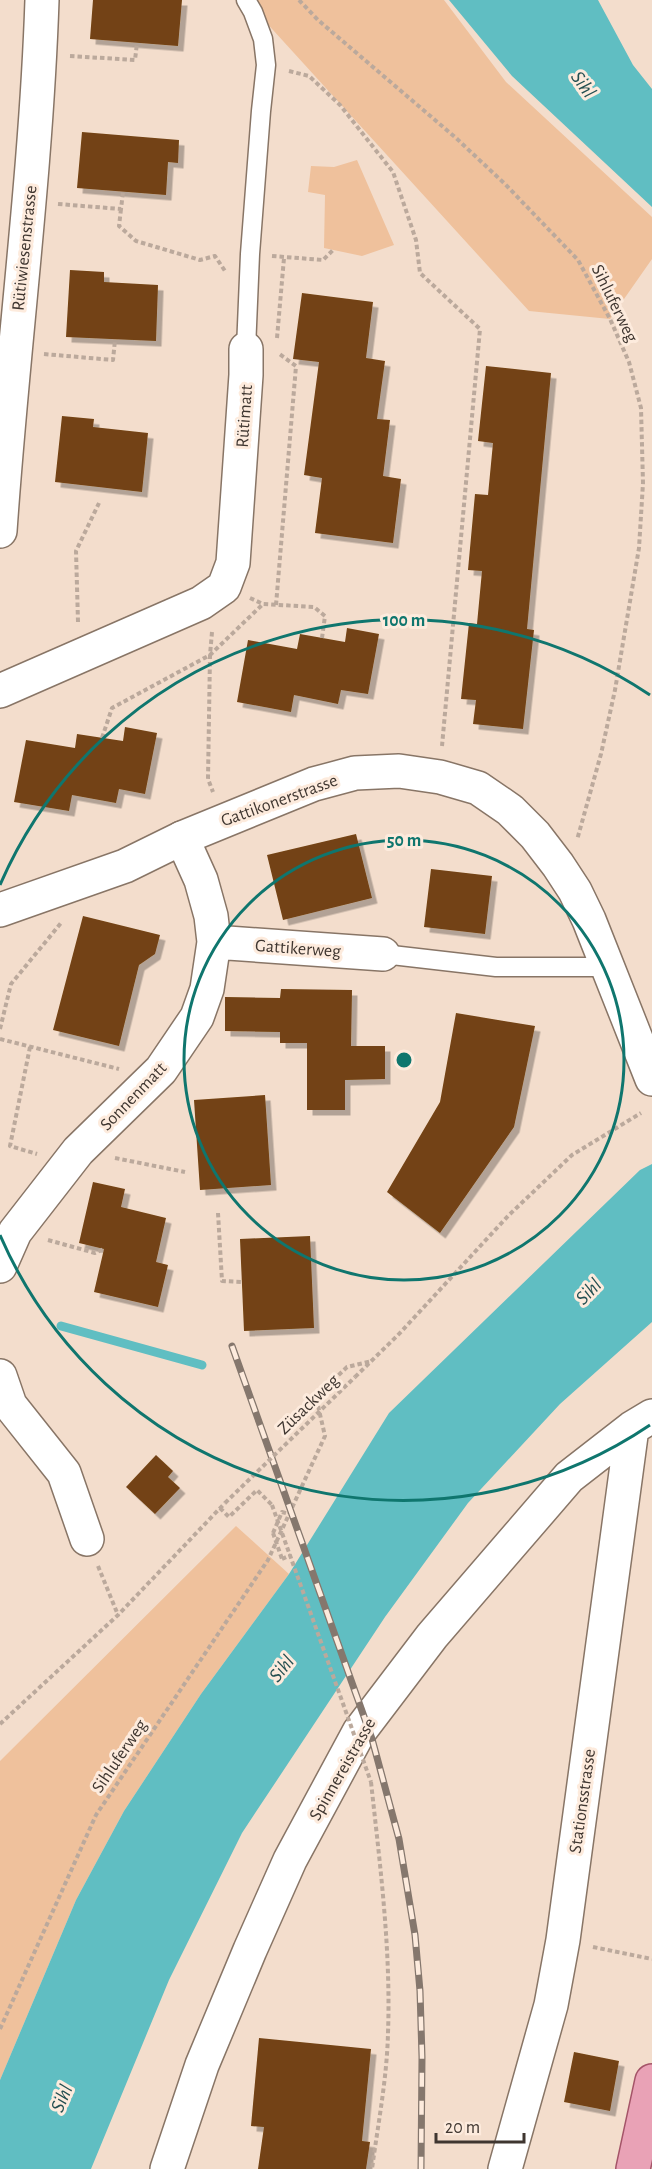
<svg xmlns="http://www.w3.org/2000/svg" width="652" height="2169" font-family="'Alegreya Sans',sans-serif">
  <style>
    .green { fill: #efc19c }
    .water { fill: #60bec2 }
    .lines { fill: none; stroke-linecap: round; stroke-linejoin: round }
    .stream { stroke: #60bec2; stroke-width: 9 }
    .building { fill: #734313; filter: url(#shadow) }
    .service-casing { stroke: #887566; stroke-width: 21 }
    .minor-casing { stroke: #887566; stroke-width: 36 }
    .secondary-casing { stroke: #887566; stroke-width: 36 }
    .primary-casing { stroke: #a45468; stroke-width: 36 }
    .path { stroke: #bba99c; stroke-width: 4; stroke-dasharray: 4.5 3; stroke-linecap: butt }
    .service { stroke: #fff; stroke-width: 18 }
    .minor { stroke: #fff; stroke-width: 33 }
    .secondary { stroke: #fff; stroke-width: 33 }
    .primary { stroke: #e9a2b6; stroke-width: 33 }
    .rail-casing { stroke: #85776d; stroke-width: 7 }
    .rail { stroke: #fdebdd; stroke-width: 4.5; stroke-dasharray: 14; stroke-linecap: butt }
    .path-bridge { stroke: #bba99c; stroke-width: 4; stroke-dasharray: 4.5 3; stroke-linecap: butt }
    .ring { fill: none; stroke: #0f766e; stroke-width: 3 }
    .labels { text-anchor: middle; stroke-width: 6; stroke-linejoin: round; paint-order: stroke }
    .street-label { font-size: 18px; fill: #3f3630; stroke: #fdebdd }
    .water-label { font-size: 20px; font-style: italic; fill: #244f51; stroke: #fdebdd }
    .centre { fill: #0f766e; stroke: #fdebdd; stroke-width: 3 }
    .ring-label { font-size: 18px; text-anchor: middle; font-weight: bold; fill: #0f766e; stroke: #fdebdd; stroke-width: 6; stroke-linejoin: round; paint-order: stroke }
  </style>
  <defs>
    <filter id="shadow"><feDropShadow dx="5.5" dy="5.5" stdDeviation="0" flood-color="#0004"/></filter>
  </defs>
  <rect width="100%" height="100%" fill="#f3ddcc"/>
  <!-- green -->
  <path class="green" d="M254 0H444L506 82 652 217V259L610 319 529 311 263 19Z
    M357 160 394 245 362 256 324 248 325 195 308 192 311 166 334 167Z
    M236 1526 289 1574 201 1694 124 1811 76 1900 0 2080V1761Z"/>
  <!-- water -->
  <path class="water" d="M449 0H598L633 65 652 89V207L512 76Z
    M652 1164V1322L560 1404 468 1503 385 1617 242 1833 169 1980 91 2169H0V2080L76 1900 124 1811 201 1694 289 1574 389 1413 640 1170Z"/>
  <g class="lines">
    <!-- stream -->
    <path class="stream" d="M61 1326 202 1365"/>
  </g>
  <!-- building -->
  <path class="building" d="M93 0H182L178 46 90 39Z
    M82 132 179 140 178 163 168 162 166 195 77 188Z
    M70 270 104 272V282L158 285 156 341 66 337Z
    M302 293 373 302 366 358 385 361 377 419 390 420 383 476 401 479 393 543 315 533 322 478 304 475 319 362 293 359Z
    M486 366 551 373 527 629 534 630 523 729 473 724 476 700 461 699 469 623 477 624 482 571 468 570 475 494 488 495 493 443 478 441Z
    M62 416 94 419 93 427 148 433 142 492 55 482Z
    M347 628 379 634 368 694 341 690 338 704 294 695 291 712 237 702 248 640 297 649 300 634 345 642Z
    M125 727 157 733 145 794 119 789 116 803 72 795 69 811 14 802 26 740 75 748 77 734 123 741Z
    M356 834 372 898 283 920 267 855Z
    M431 869 492 876 485 934 424 927Z
    M83 916 160 935 155 954 139 965 119 1046 53 1030Z
    M281 989 352 990 351 1046H385V1079L345 1080V1110H307V1043H280V1032L225 1031V997L280 998Z
    M456 1013 535 1026 514 1127 440 1233 387 1192 440 1102Z
    M265 1095 271 1185 200 1190 194 1100Z
    M93 1182 125 1189 121 1207 166 1218 156 1262 168 1265 158 1307 94 1292 104 1249 79 1243Z
    M310 1236 314 1328 244 1331 240 1239Z
    M156 1455 173 1471 168 1477 180 1488 155 1514 126 1487Z
    M259 2038 371 2049 362 2141 370 2142 366 2169H258L264 2127 251 2126Z
    M574 2052 619 2061 610 2111 564 2102Z"/>
  <g class="lines">
    <defs>
      <path id="service" d="M246 0 253 12 263 39 266 65 261 111 250 254 246 349
        M383 954 496 967H609"/>
      <path id="minor" d="M0 531C12 354 36 178 42 0
        M0 691 201 603 224 587 233 563 246 375V349
        M214 942 383 954
        M0 1266 15 1232 78 1151 161 1070 197 1017 207 989 214 942 211 916 201 880 182 838
        M0 1376 10 1405 64 1473 87 1539
        M167 2169 202 2065 250 1950 290 1860 359 1732 432 1636 569 1477 632 1428 652 1416
        M505 2169 551 2005 563 1940 632 1428"/>
      <path id="secondary" d="M0 910 125 866 182 838 314 784 355 773 399 771 440 777 478 788 510 810 535 835 558 865 575 891 589 920 652 1079"/>
      <path id="primary" d="M633 2169 652 2081"/>
    </defs>
    <!-- service casing -->
    <use href="#service" class="service-casing"/>
    <!-- minor casing -->
    <use href="#minor" class="minor-casing"/>
    <!-- secondary casing -->
    <use href="#secondary" class="secondary-casing"/>
    <!-- primary casing -->
    <use href="#primary" class="primary-casing"/>
    <!-- path -->
    <path class="path" d="M299 0 318 20 456 138 505 184 578 260 610 319 629 362 641 408 643 483 639 548 615 690 601 754 577 840
      M70 56 135 60 137 43
      M289 71 309 76 340 105 393 172 416 240 420 273 480 329 442 746
      M58 204 121 209 123 192
      M121 209 119 226 136 241 200 260 215 256 225 271
      M272 256 323 260 333 250
      M277 338 284 258
      M44 354 113 360 115 340
      M250 598 263 604 314 607 325 616 322 638
      M276 605 296 366 278 353
      M78 622 76 551 99 503
      M212 632 210 655 208 779 213 792
      M102 738 112 708 210 655 263 604
      M0 1029 11 984 61 923
      M0 1039 119 1069
      M30 1047 10 1146 37 1154
      M115 1158 185 1172
      M218 1213 222 1281 242 1282
      M48 1240 95 1253 104 1249
      M355 1377 398 1335 509 1215 572 1155 641 1113
      M220 1508 229 1517 257 1490 272 1505
      M273 1533 282 1512 289 1514
      M282 1559 291 1555
      M98 1566 118 1615
      M0 1724 118 1615 225 1503
      M371 1782C380 1865 391 1949 388 2033 387 2078 378 2124 372 2169
      M593 1947 652 1959
      M0 2029 96 1815 268 1560 325 1436 316 1397 347 1367 372 1361"/>
    <!-- service -->
    <use href="#service" class="service"/>
    <!-- minor -->
    <use href="#minor" class="minor"/>
    <!-- secondary -->
    <use href="#secondary" class="secondary"/>
    <!-- primary -->
    <use href="#primary" class="primary"/>
    <defs>
      <path id="rail" d="M232 1346 372 1739 399 1839 415 1935 420 1991 422 2057 421 2169"/>
    </defs>
    <!-- rail casing -->
    <use href="#rail" class="rail-casing"/>
    <!-- rail -->
    <use href="#rail" class="rail"/>
    <!-- path-bridge -->
    <path class="path-bridge" d="M225 1503 355 1377
      M272 1505 371 1782
      M273 1533 282 1559"/>
  </g>
  <!-- distance rings -->
  <g class="ring">
    <circle cx="404" cy="1060" r="220"/>
    <path d="M650 1425A440 440 0 0 1 0 1235M0 885A440 440 0 0 1 650 695"/>
  </g>
  <g class="labels">
    <!-- street labels -->
    <g class="street-label">
      <text transform="translate(24 248) rotate(-84)" y="6">Rütiwiesenstrasse</text>
      <text transform="translate(615 303) rotate(64)" y="6">Sihluferweg</text>
      <text transform="translate(244 416) rotate(-86)" y="6">Rütimatt</text>
      <text transform="translate(279 800) rotate(-20)" y="6">Gattikonerstrasse</text>
      <text transform="translate(298 948) rotate(4)" y="6">Gattikerweg</text>
      <text transform="translate(133 1096) rotate(-46)" y="6">Sonnenmatt</text>
      <text transform="translate(308 1404) rotate(-44)" y="6">Züsackweg</text>
      <text transform="translate(119 1756) rotate(-56)" y="6">Sihluferweg</text>
      <text transform="translate(342 1769) rotate(-60)" y="6">Spinnereistrasse</text>
      <text transform="translate(582 1801) rotate(-82)" y="6">Stationsstrasse</text>
    </g>
    <!-- water labels -->
    <g class="water-label">
      <text transform="translate(584 84) rotate(55)" y="7">Sihl</text>
      <text transform="translate(588 1291) rotate(-46)" y="7">Sihl</text>
      <text transform="translate(281 1668) rotate(-51)" y="7">Sihl</text>
      <text transform="translate(61 2098) rotate(-67)" y="7">Sihl</text>
    </g>
  </g>
  <circle cx="404" cy="1060" r="9" class="centre"/>
  <g class="ring-label">
    <text x="404" y="626">100 m</text>
    <text x="404" y="846">50 m</text>
  </g>
  <!-- scale -->
  <path d="M436 2133v9h88v-9" fill="none" stroke="#3f3630" stroke-width="3"/>
  <text x="445" y="2133" font-size="18" fill="#3f3630" stroke="#fdebdd" stroke-width="4.5" paint-order="stroke">20 m</text>
</svg>
